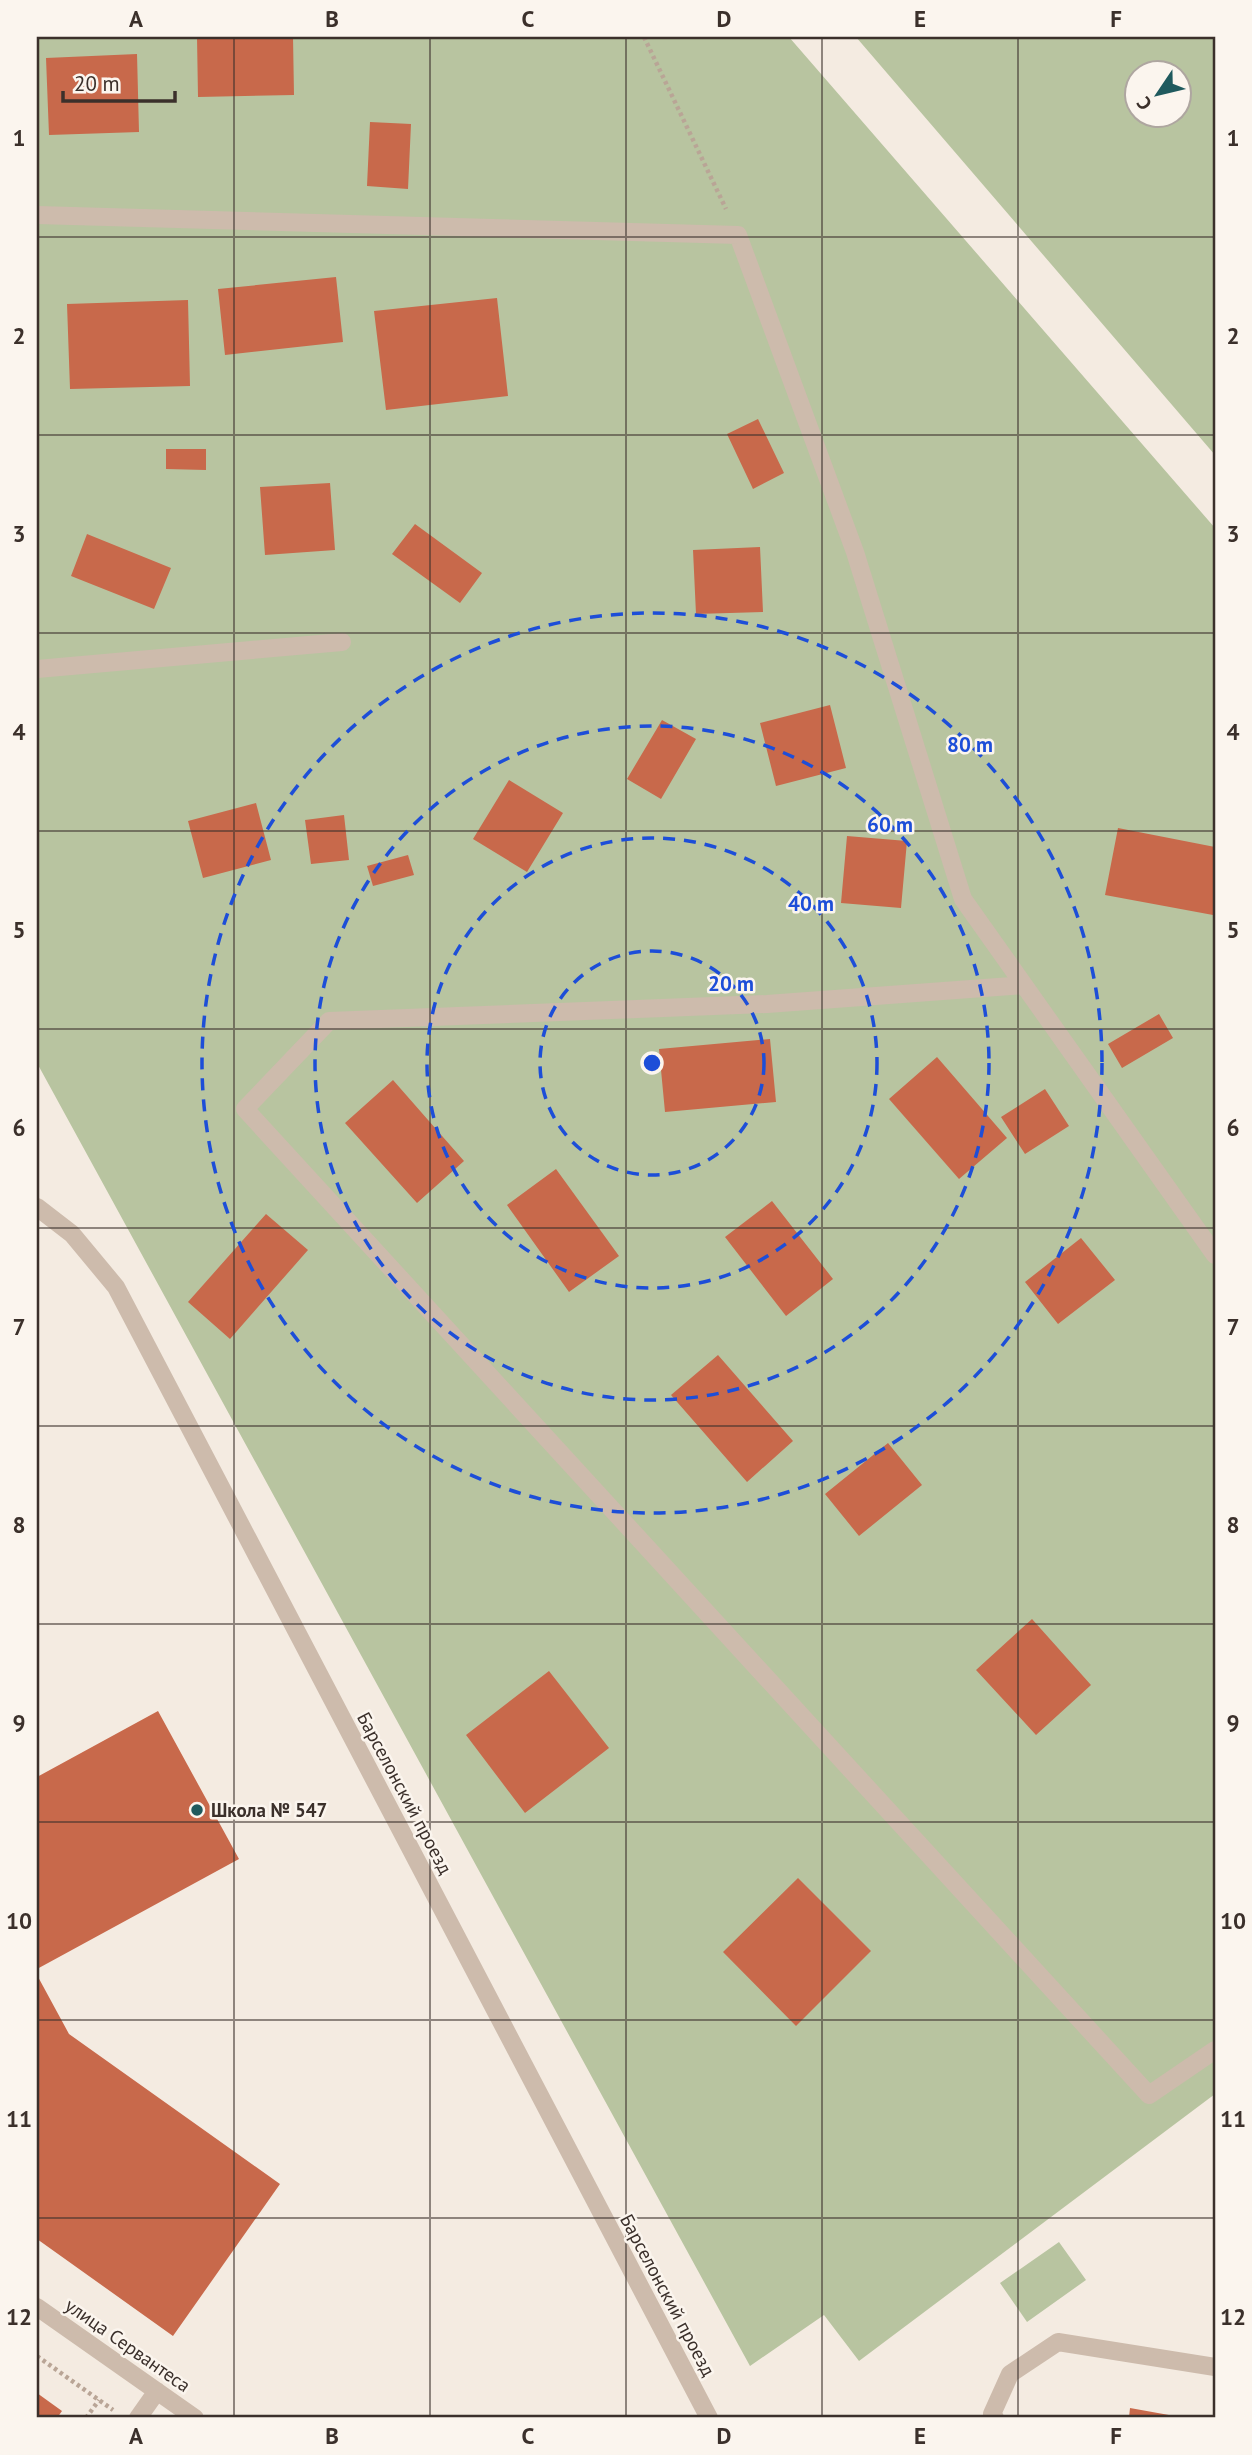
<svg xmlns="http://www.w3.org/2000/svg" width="1252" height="2455" font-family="'PT Sans',sans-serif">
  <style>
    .green { fill: #b8c4a0; fill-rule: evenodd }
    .building { fill: #c8694b }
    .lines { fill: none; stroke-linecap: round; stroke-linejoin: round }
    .path { stroke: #b9a596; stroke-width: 4.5; stroke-dasharray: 3.5 3.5; stroke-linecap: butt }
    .minor { stroke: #cdbbac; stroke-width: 18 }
    .grid { fill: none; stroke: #3b302b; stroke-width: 2; stroke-opacity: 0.55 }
    .ring { fill: none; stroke: #1d4ed8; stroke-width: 3.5; stroke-dasharray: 12 9 }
    .poi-dot { fill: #1f5a5e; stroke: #fbf5ee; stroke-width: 2.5 }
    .labels { text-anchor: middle; stroke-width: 5; stroke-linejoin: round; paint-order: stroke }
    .street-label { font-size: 19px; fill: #3b302b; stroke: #fbf5ee }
    .poi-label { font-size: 19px; font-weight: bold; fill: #3b302b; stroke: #fbf5ee; text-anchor: start }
    .centre { fill: #1d4ed8; stroke: #fbf5ee; stroke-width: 3.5 }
    .ring-label { font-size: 21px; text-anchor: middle; font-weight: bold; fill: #1d4ed8; stroke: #fbf5ee; stroke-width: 5; stroke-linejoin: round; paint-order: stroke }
    .neatline { fill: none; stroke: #3b302b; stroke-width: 2.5 }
    .grid-label { font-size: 23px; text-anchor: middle; font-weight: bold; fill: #3b302b }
  </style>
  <rect width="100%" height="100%" fill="#f4ebe1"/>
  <!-- green -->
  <path class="green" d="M37 37H789L1215 528V2094L859 2361 824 2315 750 2366 37 1063Z
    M856 37H1215V455ZM1136 74H1178V116H1136Z
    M1059 2242 1086 2280 1027 2322 1000 2283Z"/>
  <!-- building -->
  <path class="building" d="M197 37H293L294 95 198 97Z
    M137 54 139 132 49 135 46 58Z
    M370 122 411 124 408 189 367 186Z
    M336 277 343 342 225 355 218 289Z
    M497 298 508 396 386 410 374 311Z
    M188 300 190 386 70 389 67 304Z
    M758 419 784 473 753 489 727 434Z
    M166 449H206V470L166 469Z
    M330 483 335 550 265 555 260 487Z
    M415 524 482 573 460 603 392 554Z
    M87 534 171 568 154 609 71 576Z
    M760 547 763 612 696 614 693 550Z
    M830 705 846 768 776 786 760 723Z
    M662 720 696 739 661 799 627 779Z
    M509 780 563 813 527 872 473 839Z
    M256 803 271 860 203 878 188 821Z
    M344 815 349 860 311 864 305 820Z
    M1118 828 1215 847 1213 915 1105 895Z
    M847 836 907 841 901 908 841 903Z
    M408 855 414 875 373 886 367 866Z
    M1159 1014 1173 1038 1122 1068 1108 1044Z
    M770 1039 776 1102 665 1112 659 1049Z
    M937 1057 1007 1138 959 1179 889 1099Z
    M393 1080 464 1161 417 1203 345 1123Z
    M1045 1089 1069 1126 1025 1154 1001 1117Z
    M556 1169 619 1256 569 1292 507 1205Z
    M772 1201 833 1279 786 1316 725 1237Z
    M266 1214 308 1250 230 1339 188 1302Z
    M1081 1238 1115 1280 1058 1324 1025 1282Z
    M718 1355 793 1441 747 1482 671 1395Z
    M888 1443 922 1485 859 1536 825 1494Z
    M1032 1619 1091 1685 1036 1735 976 1670Z
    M549 1671 609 1748 525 1813 466 1735Z
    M158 1711 239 1859 37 1969V1777Z
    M798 1878 871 1951 796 2026 723 1952Z
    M37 1975 69 2034 280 2184 173 2336 37 2239Z
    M37 2393 62 2411 57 2418H37Z
    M1130 2408 1180 2417V2418H1129Z"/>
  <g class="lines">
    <!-- path -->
    <path class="path" d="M644 37 726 209
      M37 2356 113 2410
      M86 2418 99 2400"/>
    <!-- minor -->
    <path class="minor" d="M37 215 738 235 855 552 963 899 1215 1255
      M37 669 342 642
      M1024 985 767 1004 329 1021 245 1109 1149 2095 1215 2050
      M37 1207 72 1234 116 1287 709 2418
      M37 2307 195 2418
      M138 2418 157 2391
      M995 2418 992 2414 1010 2374 1058 2342 1215 2367"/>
  </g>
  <!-- grid -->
  <path class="grid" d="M234 37V2418M430 37V2418M626 37V2418M822 37V2418M1018 37V2418M37 237H1215M37 435H1215M37 633H1215M37 831H1215M37 1029H1215M37 1228H1215M37 1426H1215M37 1624H1215M37 1822H1215M37 2020H1215M37 2218H1215"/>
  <!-- distance rings -->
  <g class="ring">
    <circle cx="652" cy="1063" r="112"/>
    <circle cx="652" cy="1063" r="225"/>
    <circle cx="652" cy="1063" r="337"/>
    <circle cx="652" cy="1063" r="450"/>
  </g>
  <!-- markers -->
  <circle class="poi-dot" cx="197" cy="1810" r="7"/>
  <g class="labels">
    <!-- street labels -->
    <g class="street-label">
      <text transform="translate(405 1793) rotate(62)" y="7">Барселонский проезд</text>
      <text transform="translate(668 2295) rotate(62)" y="7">Барселонский проезд</text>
      <text transform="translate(128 2345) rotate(35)" y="7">улица Сервантеса</text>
    </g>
    <!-- poi labels -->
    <g class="poi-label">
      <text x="211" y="1817">Школа № 547</text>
    </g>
  </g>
  <circle cx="652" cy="1063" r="10" class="centre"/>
  <g class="ring-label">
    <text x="970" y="752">80 m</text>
    <text x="890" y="832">60 m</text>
    <text x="811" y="911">40 m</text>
    <text x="731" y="991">20 m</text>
  </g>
  <!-- border -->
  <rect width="1252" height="2455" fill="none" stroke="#fbf5ee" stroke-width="77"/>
  <!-- north arrow -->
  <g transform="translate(1158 94) rotate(235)"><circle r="33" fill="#fbf5ee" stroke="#aea6a0" stroke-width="2"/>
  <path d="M0-5L12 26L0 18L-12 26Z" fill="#1f5a5e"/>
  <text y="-10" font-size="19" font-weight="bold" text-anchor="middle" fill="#3b302b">С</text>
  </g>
  <!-- scale -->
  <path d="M63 91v10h112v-10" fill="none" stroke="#3b302b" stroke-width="3.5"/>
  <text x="74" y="91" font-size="21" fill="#3b302b" stroke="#fbf5ee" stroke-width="5" paint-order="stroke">20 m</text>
  <rect x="38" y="38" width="1176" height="2378" class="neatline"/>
  <g class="grid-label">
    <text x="136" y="27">A</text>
    <text x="332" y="27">B</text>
    <text x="528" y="27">C</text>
    <text x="724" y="27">D</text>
    <text x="920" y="27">E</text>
    <text x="1116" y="27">F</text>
    <text x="19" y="146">1</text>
    <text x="1233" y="146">1</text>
    <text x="19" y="344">2</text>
    <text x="1233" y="344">2</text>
    <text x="19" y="542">3</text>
    <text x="1233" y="542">3</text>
    <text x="19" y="740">4</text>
    <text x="1233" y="740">4</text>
    <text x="19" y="938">5</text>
    <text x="1233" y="938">5</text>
    <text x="19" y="1136">6</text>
    <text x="1233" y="1136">6</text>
    <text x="19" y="1335">7</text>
    <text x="1233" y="1335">7</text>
    <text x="19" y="1533">8</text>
    <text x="1233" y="1533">8</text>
    <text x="19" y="1731">9</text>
    <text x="1233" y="1731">9</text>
    <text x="19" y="1929">10</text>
    <text x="1233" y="1929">10</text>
    <text x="19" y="2127">11</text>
    <text x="1233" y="2127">11</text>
    <text x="19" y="2325">12</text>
    <text x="1233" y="2325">12</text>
    <text x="136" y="2444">A</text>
    <text x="332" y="2444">B</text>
    <text x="528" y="2444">C</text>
    <text x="724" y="2444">D</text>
    <text x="920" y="2444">E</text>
    <text x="1116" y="2444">F</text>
  </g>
</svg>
